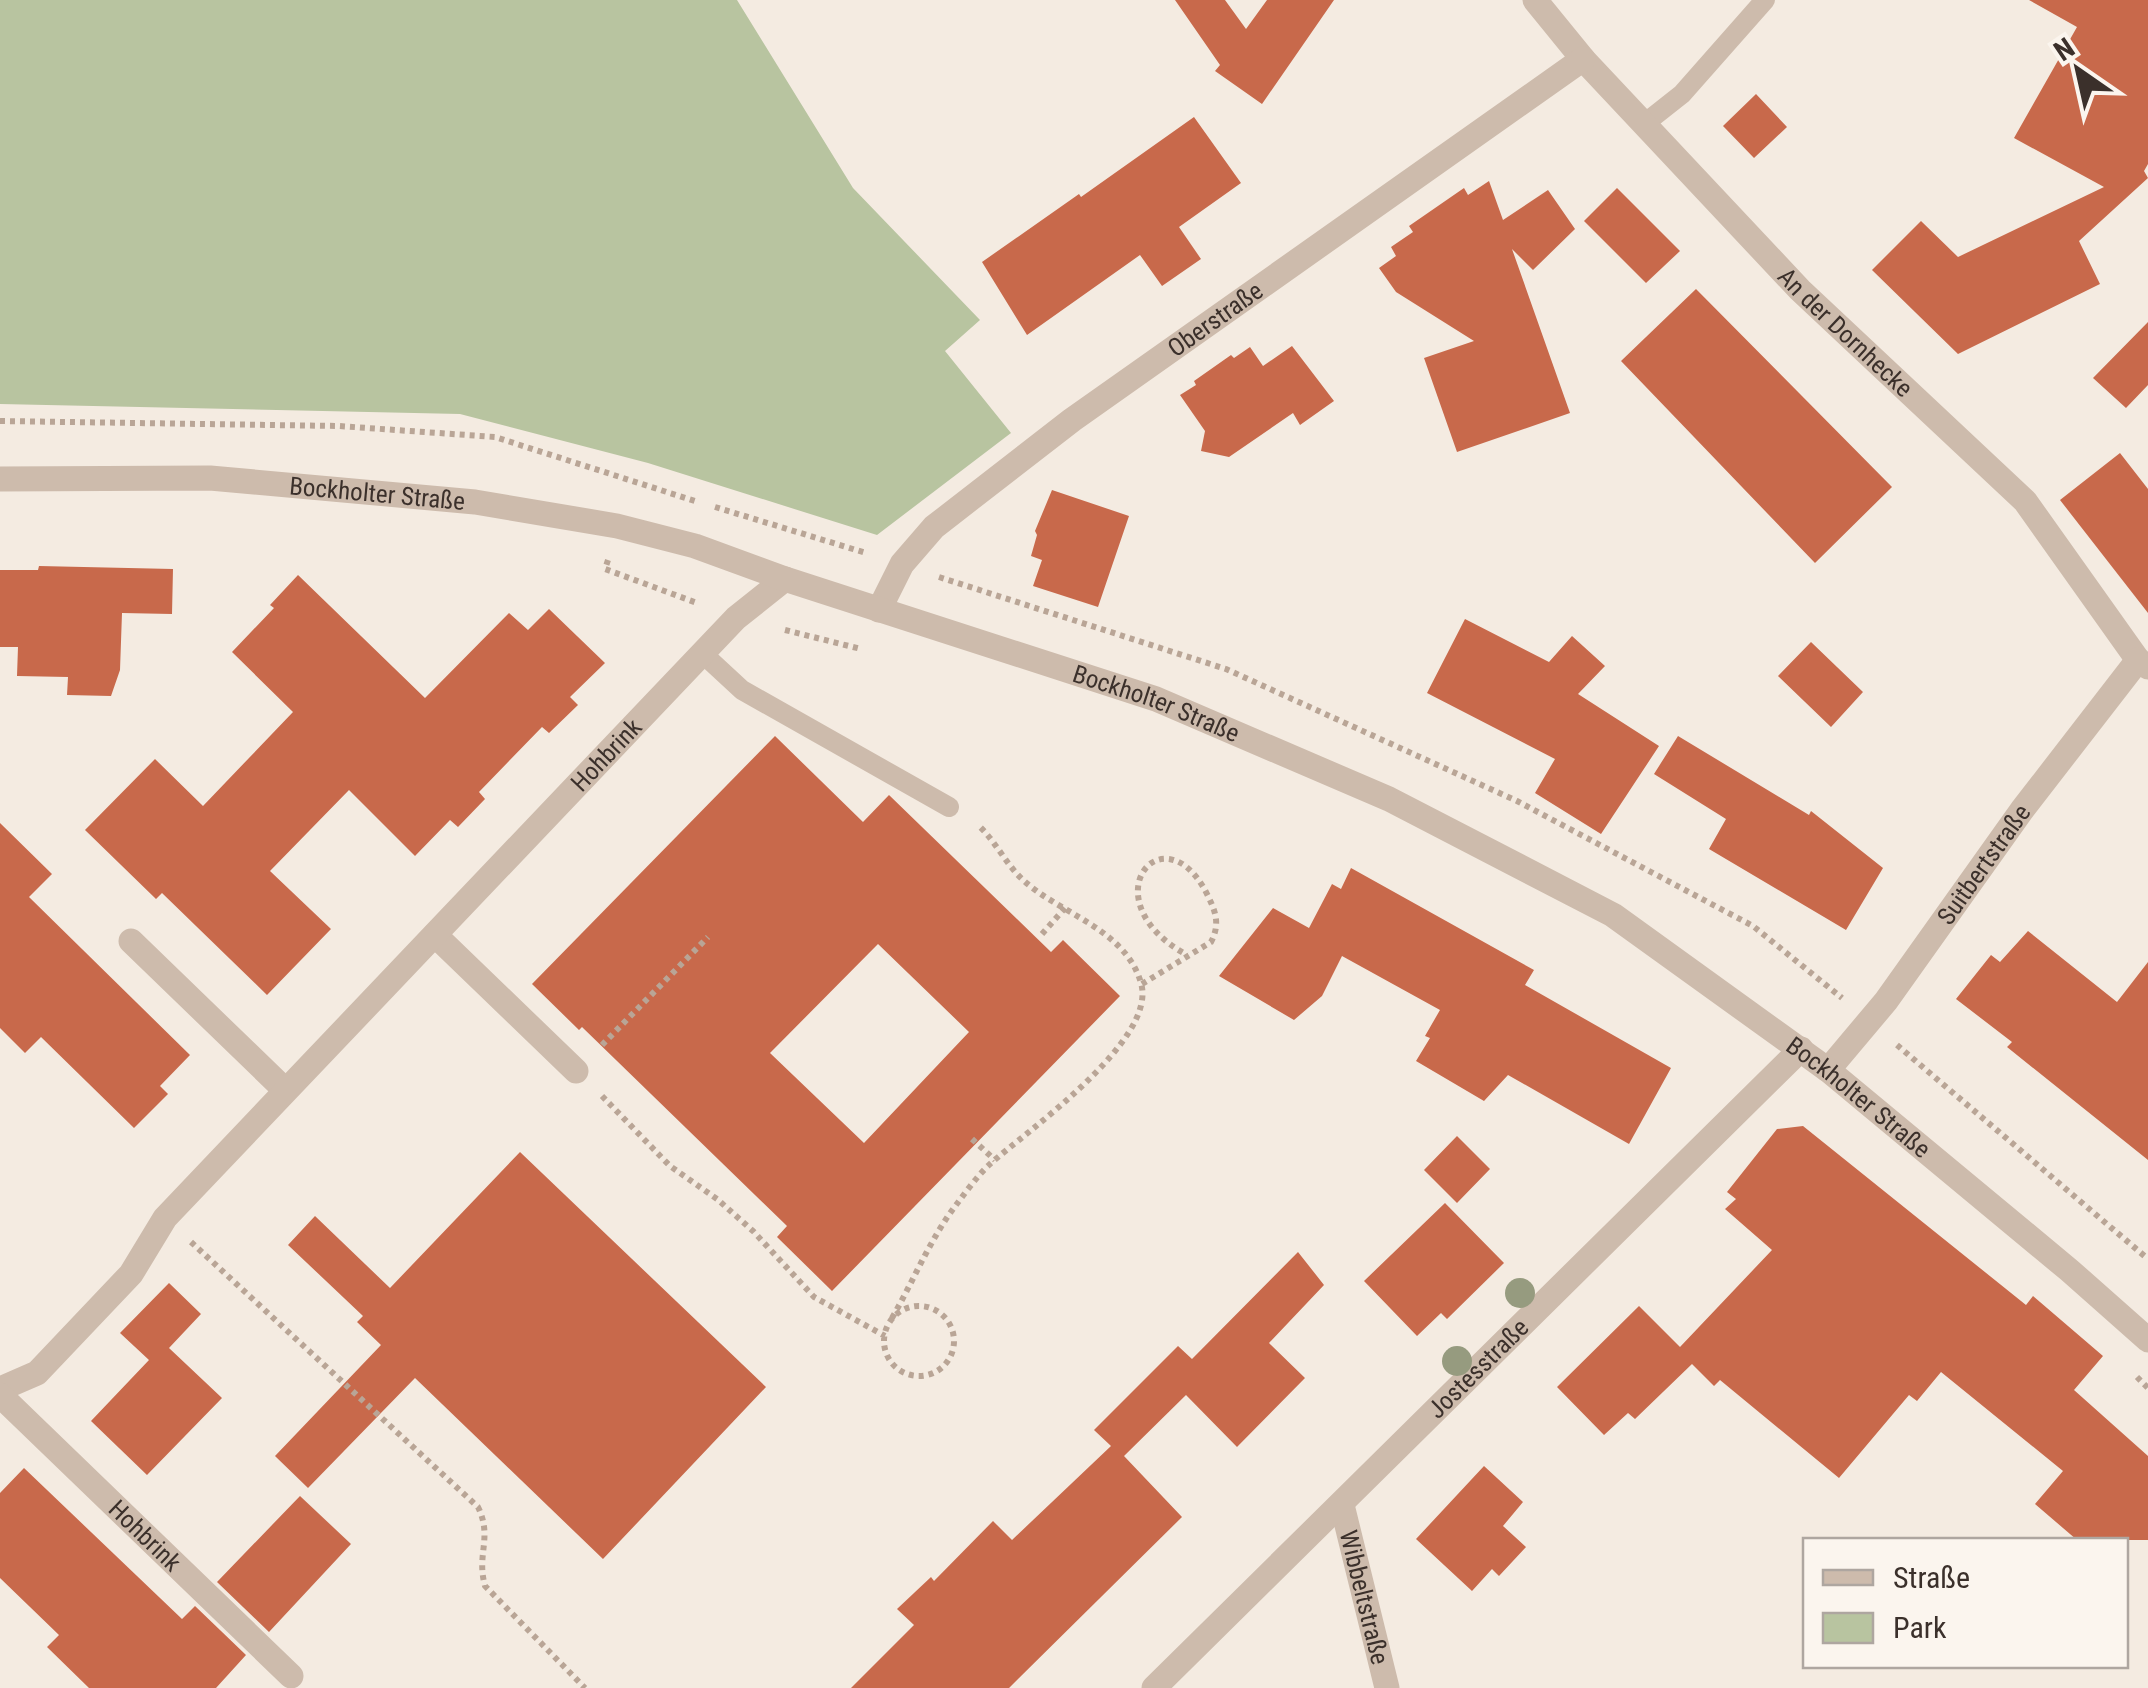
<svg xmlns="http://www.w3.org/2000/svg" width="2148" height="1688" font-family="'Roboto Condensed',sans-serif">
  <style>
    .green { fill: #b8c4a0 }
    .building { fill: #c8694b; fill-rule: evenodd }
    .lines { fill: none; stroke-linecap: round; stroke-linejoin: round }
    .path { stroke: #b9a596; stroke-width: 6; stroke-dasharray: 5 5; stroke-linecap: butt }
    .service { stroke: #cdbbac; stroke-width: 20 }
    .minor { stroke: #cdbbac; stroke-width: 25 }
    .tertiary { stroke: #cdbbac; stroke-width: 25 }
    .tree { fill: #969b7f }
    .labels { text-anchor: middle; stroke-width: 8; stroke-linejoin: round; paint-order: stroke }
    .street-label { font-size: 25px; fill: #3b302b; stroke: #fbf5ee }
  </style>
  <rect width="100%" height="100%" fill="#f4ebe1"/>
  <!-- green -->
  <path class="green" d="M0 0H737L853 188 980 320 945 351 1011 433 877 535 648 463 460 414 0 404Z"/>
  <!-- building -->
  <path class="building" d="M1175 0H1225L1246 29 1267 0H1334L1262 104 1215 71 1220 65Z
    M2029 0H2148V164L2144 171 2148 178 2079 241 2100 284 1958 354 1872 270 1921 221 1958 257 2104 187 2014 138 2077 27Z
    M1756 94 1787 127 1754 158 1723 126Z
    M1194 117 1241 183 1179 227 1201 259 1162 286 1140 255 1027 335 982 262 1079 194 1081 197Z
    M1489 181 1503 220 1548 190 1575 229 1533 270 1512 249 1570 413 1457 452 1424 358 1474 341 1396 292 1379 268 1396 256 1391 247 1413 232 1409 226 1464 188 1468 195Z
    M1617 188 1680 251 1646 283 1584 221Z
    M1696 289 1892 487 1815 563 1621 361Z
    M2148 322V385L2126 408 2093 378Z
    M1292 346 1334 401 1300 425 1293 413 1229 457 1201 451 1205 431 1180 395 1196 385 1194 381 1231 355 1234 358 1250 347 1263 366Z
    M2120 453 2148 489V613L2060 500Z
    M1052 490 1129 516 1098 607 1033 586 1042 560 1031 556 1037 535 1035 531Z
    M39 566 173 569 172 614 122 613 120 670 111 696 67 695 68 677 17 676 18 647H0V570H38Z
    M298 575 425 698 509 613 528 630 549 609 605 663 570 697 578 705 549 733 542 727 479 792 485 799 458 827 450 820 415 856 349 790 270 871 331 929 267 995 162 893 156 899 85 830 155 759 203 806 293 712 232 652 274 608 270 605Z
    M1465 619 1549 662 1572 636 1605 666 1578 694 1659 746 1601 834 1535 793 1555 759 1427 693Z
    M1811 642 1863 692 1831 727 1778 676Z
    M775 736 863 822 889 795 1051 952 1063 940 1120 996 832 1291 777 1237 787 1226 582 1027 579 1030 532 984ZM878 944 969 1032 864 1143 770 1053Z
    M1678 736 1809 815 1811 811 1883 868 1846 930 1709 849 1726 819 1654 774Z
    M0 823 52 874 29 897 190 1055 160 1086 168 1094 134 1128 41 1037 25 1053 0 1028Z
    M1351 868 1534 970 1525 985 1671 1068 1629 1144 1508 1075 1484 1101 1416 1061 1430 1038 1425 1036 1440 1010 1342 956 1322 996 1294 1020 1219 976 1273 908 1309 928 1332 884 1341 889Z
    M2028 931 2117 1002 2148 962V1160L2007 1047 2012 1042 1956 999 1991 955 2000 962Z
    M1803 1126 2026 1305 2033 1296 2103 1356 2074 1390 2148 1456V1540H2077L2035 1504 2063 1471 1941 1372 1917 1401 1909 1395 1839 1478 1720 1380 1714 1386 1692 1364 1635 1419 1628 1413 1604 1435 1557 1387 1639 1306 1680 1347 1772 1250 1725 1209 1736 1199 1727 1192 1777 1129Z
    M1457 1136 1490 1169 1457 1203 1424 1170Z
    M520 1152 766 1387 603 1559 415 1378 308 1488 275 1456 381 1345 357 1322 363 1316 288 1245 315 1216 390 1288Z
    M1445 1203 1504 1263 1447 1319 1441 1313 1417 1336 1364 1281Z
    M1298 1252 1324 1285 1269 1343 1305 1378 1237 1447 1186 1395 1124 1456 1182 1517 1009 1688H851L914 1625 897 1609 931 1577 934 1581 993 1521 1012 1540 1111 1446 1094 1430 1178 1346 1192 1359Z
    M169 1283 201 1314 169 1348 222 1398 147 1475 91 1421 149 1360 120 1333Z
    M1484 1466 1523 1502 1503 1526 1526 1547 1499 1576 1492 1569 1472 1591 1416 1539Z
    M24 1468 182 1619 195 1606 246 1655 216 1688H89L47 1647 59 1635 0 1578V1493Z
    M300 1496 351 1544 269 1632 217 1582Z"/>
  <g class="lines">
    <!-- path -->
    <path class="path" d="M0 421 339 426 495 437 698 502
      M715 507 866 553
      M608 560 605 569 697 603
      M939 577 1226 669 1517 801 1753 926 1842 998
      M785 630 861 649
      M1042 934 1065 908
      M1142 984 1211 942C1221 923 1215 910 1206 892 1162 809 1088 901 1187 955
      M602 1045 708 937
      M1897 1045 2148 1259
      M602 1096 670 1166 717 1199 753 1231 814 1297 885 1336
      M972 1139 995 1160
      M191 1242 478 1507C493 1538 476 1554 485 1586L585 1688
      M884 1341a35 35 0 1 1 70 0a35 35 0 1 1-70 0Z
      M892 1318C913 1282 930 1239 956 1205 966 1192 977 1176 990 1164 1027 1131 1158 1040 1141 983 1125 928 1059 914 1022 879 1006 864 996 842 979 826
      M2137 1377 2148 1388"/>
    <!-- service -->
    <path class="service" d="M1644 124 1682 94 1765 0
      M702 653 742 690 949 807"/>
    <!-- minor -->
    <g class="minor">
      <path id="s1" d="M1535 0 1583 59 1800 290 2025 501 2138 660 2148 667"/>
      <path id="s2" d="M879 610 902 564 934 527 1072 420 1583 59"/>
      <path d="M435 935 576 1071"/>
      <path d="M131 941 285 1090"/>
      <path id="s3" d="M1828 1070 1886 1001 2022 810 2138 660"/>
      <path id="s4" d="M0 1389 37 1373 131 1274 165 1218 736 618 785 579"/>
      <path id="s5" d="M0 1395 291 1676"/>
      <path id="s6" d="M1342 1505 1387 1688"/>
      <path id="s7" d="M1154 1688 1801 1049"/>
    </g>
    <!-- tertiary -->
    <path class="tertiary" id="s8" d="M0 479 210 478 475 502 617 526 695 546 785 579 1156 699 1389 799 1613 915 1828 1070 2069 1270 2148 1340"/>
  </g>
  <!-- trees -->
  <g class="tree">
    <circle cx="1520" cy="1293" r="15"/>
    <circle cx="1457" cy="1361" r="15"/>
  </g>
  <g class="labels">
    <!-- street labels -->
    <g class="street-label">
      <text dy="9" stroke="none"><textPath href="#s2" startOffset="450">Oberstraße</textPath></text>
      <text dy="9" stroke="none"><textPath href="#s1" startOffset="455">An der Dornhecke</textPath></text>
      <text dy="9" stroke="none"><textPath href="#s8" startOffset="378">Bockholter Straße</textPath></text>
      <text dy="9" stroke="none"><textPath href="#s8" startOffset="1188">Bockholter Straße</textPath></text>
      <text dy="9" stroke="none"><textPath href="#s4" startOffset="882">Hohbrink</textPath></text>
      <text dy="9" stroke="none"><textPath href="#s3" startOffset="258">Suitbertstraße</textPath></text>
      <text dy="9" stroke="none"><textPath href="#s8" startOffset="1998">Bockholter Straße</textPath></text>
      <text dy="9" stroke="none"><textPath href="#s7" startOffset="455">Jostesstraße</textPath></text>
      <text dy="9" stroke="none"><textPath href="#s5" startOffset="202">Hohbrink</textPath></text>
      <text dy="9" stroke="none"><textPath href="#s6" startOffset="95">Wibbeltstraße</textPath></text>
    </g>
  </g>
  <!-- legend -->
  <rect x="1803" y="1538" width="325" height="130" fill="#fbf5ee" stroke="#aea6a0" stroke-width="2.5"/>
  <rect x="1823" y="1570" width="50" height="15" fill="#cdbbac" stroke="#aea6a0" stroke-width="2.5"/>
  <text x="1893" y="1588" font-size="30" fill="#3b302b">Straße</text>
  <rect x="1823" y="1613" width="50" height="30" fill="#b8c4a0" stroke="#aea6a0" stroke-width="2.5"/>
  <text x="1893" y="1638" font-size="30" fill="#3b302b">Park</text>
  <!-- north arrow -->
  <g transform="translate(2078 70) rotate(326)" stroke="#fbf5ee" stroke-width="8" paint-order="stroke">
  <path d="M0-8L18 38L0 25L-18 38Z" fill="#3b302b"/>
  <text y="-15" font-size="28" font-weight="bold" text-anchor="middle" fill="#3b302b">N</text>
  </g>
</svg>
